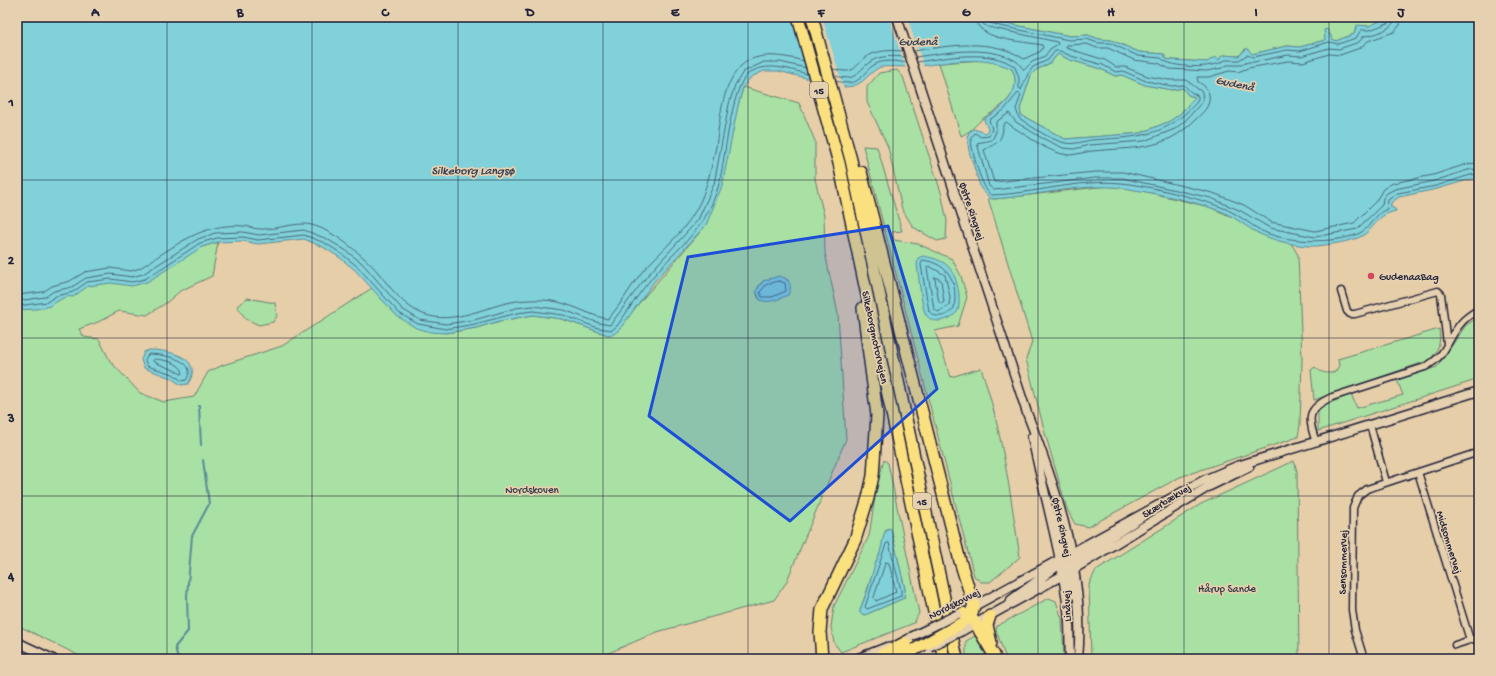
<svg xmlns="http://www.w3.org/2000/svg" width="1496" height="676" font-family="'Gochi Hand',sans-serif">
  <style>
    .green { fill: #a9e0a3; stroke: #66816f; fill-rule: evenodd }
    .water { fill: #80d1d9; stroke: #5a8b9a; fill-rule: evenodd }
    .pier { fill: #e6cea9 }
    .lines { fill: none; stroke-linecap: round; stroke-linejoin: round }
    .shore { stroke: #48687a; stroke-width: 1 }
    .stream { stroke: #5a8b9a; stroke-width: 2 }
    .street-casing { stroke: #22223b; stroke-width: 9 }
    .secondary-casing { stroke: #22223b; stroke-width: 11 }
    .highway-casing { stroke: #22223b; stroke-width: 14 }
    .street { stroke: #e5d0af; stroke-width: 6 }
    .secondary { stroke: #e5d0af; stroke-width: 8 }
    .highway { stroke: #fbe080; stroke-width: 11 }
    .secondary-bridge-casing { stroke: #22223b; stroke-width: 11; stroke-linecap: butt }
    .highway-bridge-casing { stroke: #22223b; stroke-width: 14; stroke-linecap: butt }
    .secondary-bridge { stroke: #e5d0af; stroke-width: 8 }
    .highway-bridge { stroke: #fbe080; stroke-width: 11 }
    .marked { fill: #1d4ed8; fill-opacity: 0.2; stroke: #1d4ed8; stroke-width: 3; stroke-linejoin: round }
    .grid { fill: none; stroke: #22223b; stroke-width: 1; stroke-opacity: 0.55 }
    .poi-dot { fill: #d1495b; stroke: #e5d0af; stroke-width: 1.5 }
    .labels { text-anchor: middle; stroke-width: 3.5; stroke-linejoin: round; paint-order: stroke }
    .shield { fill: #e5d0af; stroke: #5c565e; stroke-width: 1 }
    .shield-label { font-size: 10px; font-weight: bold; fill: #22223b }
    .street-label { font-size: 11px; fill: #22223b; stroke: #e5d0af }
    .poi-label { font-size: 11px; fill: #22223b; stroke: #e5d0af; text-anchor: start }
    .park-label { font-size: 11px; fill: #363e4b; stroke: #e5d0af }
    .water-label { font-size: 12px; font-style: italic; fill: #303c53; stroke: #e5d0af }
    .neatline { fill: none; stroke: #22223b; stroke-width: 1.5 }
    .grid-label { font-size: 13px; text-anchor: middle; font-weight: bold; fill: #22223b }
  </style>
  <rect width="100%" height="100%" fill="#e6cea9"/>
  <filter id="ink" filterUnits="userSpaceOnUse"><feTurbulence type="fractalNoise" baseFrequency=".025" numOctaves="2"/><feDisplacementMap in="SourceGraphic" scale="8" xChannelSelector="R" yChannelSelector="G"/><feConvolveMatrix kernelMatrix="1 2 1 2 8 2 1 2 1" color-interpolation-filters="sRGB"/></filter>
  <g filter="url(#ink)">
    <!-- green -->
    <path class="green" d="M985 17H1389L1369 26 1356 27 1354 34 1336 41 1332 39 1330 34 1325 40 1300 47 1287 46 1252 54 1245 49 1239 56 1222 55 1219 60 1207 62 1172 60 1166 59 1164 54 1139 52 1111 40 1099 39 1088 35 1070 36 1000 22Z
      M1058 54 1070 60 1101 69 1115 76 1122 75 1145 85 1172 90 1183 88 1188 95 1195 97 1180 114 1170 121 1141 133 1131 134 1065 139 1021 115 1020 109 1031 75 1036 70 1050 63Z
      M983 60 997 62 1012 69C1024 93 1002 106 985 117 975 124 974 130 961 136L939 63Z
      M897 70 903 77 941 192 947 221 946 239 937 241 913 227 902 209 888 147 867 102V87L879 73Z
      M743 87 799 103 815 141V179L824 216 825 253 838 314 846 439 786 583 774 600 657 632 611 652 588 659H86L17 625V310L32 309 49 294 218 242 212 276 180 291 166 303 147 315 119 311 98 322 79 329 84 337 99 339 110 361 140 393 164 402 194 397 208 372 223 365 282 346 372 288 397 316 446 333 476 328 500 321 533 315 562 319 608 335 620 329 634 309 706 225ZM785 278 789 281 760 300C754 293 757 287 763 281Z
      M863 146 877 147 902 231 892 232 894 240 918 244 952 259 961 276 967 297 958 326 935 331 951 377 981 368C1002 429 1010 493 1020 557L990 582H981L974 576Z
      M1107 186 1135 189 1209 207 1237 219 1258 233 1291 243 1298 255 1302 360 1300 425 1298 437 1180 477 1088 527 1075 524 1067 509 1045 433 1026 359 1032 342 988 198 995 199Z
      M247 298 275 303 277 316 273 322 259 325 246 319 237 306Z
      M1479 317V379L1318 431V408L1351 394 1357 408 1403 395 1397 380 1437 367 1466 325Z
      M1439 329C1441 343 1439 349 1430 360L1314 400 1311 370 1315 367C1321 373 1327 374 1335 372L1339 366 1338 359Z
      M884 460 888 463 919 613 914 623 841 652 834 643 831 627 834 606 869 536 877 484ZM886 529H891L905 589 904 598 865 615 860 610C867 591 873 572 880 554 883 546 883 537 886 529Z
      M1294 461 1297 471 1299 659H1091L1089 584 1096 570 1201 504Z
      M1049 598 1056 601 1062 619 1064 659H1006L996 630 997 626Z
      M975 636 988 659H966V641Z"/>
    <!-- water -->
    <path class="water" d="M17 17H888L892 19 907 17H985L1000 22 1070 36 1088 35 1099 39 1111 40 1139 52 1164 54 1166 59 1172 60 1207 62 1215 57 1219 60 1222 55 1239 56 1247 48 1252 54 1287 46 1300 47 1325 40 1324 30 1327 29 1332 39 1336 41 1354 34 1357 25 1369 26 1389 17H1479V178L1471 179 1437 189 1399 197 1391 203V207L1395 209 1396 211C1375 216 1379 223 1365 234 1357 241 1327 245 1316 246 1299 247 1275 241 1260 234 1247 228 1237 218 1223 212 1196 202 1165 195 1135 190 1088 180 1038 197 991 199L981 189 969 151 967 137 969 132 974 129 986 133 988 129 984 120 985 118C1003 108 1023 91 1012 69 978 53 946 64 911 67 901 67 890 66 880 67 864 76 864 87 843 87L778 71H764L751 77 743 87 738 106 722 186 706 225 654 282 620 329 614 334 608 335 562 319 533 315 500 321 476 328 446 333 431 332 416 328 397 316 355 270 339 257 323 247 304 239 258 244 243 241 218 242 202 247 147 282 132 286 111 283 88 286 73 297C63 295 58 302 50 306 40 310 27 309 17 310ZM1058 54 1070 60 1101 69 1115 76 1122 75 1145 85 1172 90 1183 88 1188 95 1195 97 1180 114 1170 121 1141 133 1131 134 1065 139 1021 115 1020 109 1031 75 1036 70 1050 63Z
      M923 256C948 260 955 269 959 294 959 299 960 308 957 312 950 321 931 326 925 313 921 304 919 277 917 265L918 258Z
      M779 276C788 278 794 285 788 295 779 299 770 304 760 300L756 291 763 281Z
      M149 350C168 350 205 357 188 384L181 385 171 378 144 368 141 360 144 352Z
      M888 528 891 529 905 589 904 598 865 615 860 613V610L868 589 875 564 880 553 884 534Z"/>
    <!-- pier -->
    <path class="pier" d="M806 17H822L844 89 826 85Z
      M889 17H907L924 67 906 69Z"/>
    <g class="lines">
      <!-- shore -->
      <path class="shore" d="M986 17 988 22 1000 26 1069 40 1087 39 1098 43H1110L1138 56 1161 58C1170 69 1215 69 1225 60H1239L1247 55 1253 57 1287 50 1300 51 1329 42 1338 44 1356 38 1361 30H1370L1388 23 1390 17
        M1395 17C1395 29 1375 35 1364 36L1359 42 1339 49 1329 48 1301 56 1288 55 1254 62H1248L1241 65H1227L1222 68 1207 71 1170 69 1158 63 1134 60 1108 48H1097L1087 44 1067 45 1066 48 1105 60 1116 67H1125L1147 76 1169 80H1186L1202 92 1203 101 1186 120 1175 129 1144 141 1089 145 1074 149 1063 148 1042 138 1016 122 1009 113 996 122V132L992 140 977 143 989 186 994 190 1095 178H1122L1211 198 1241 211 1270 228 1315 237 1357 229 1382 205 1383 198 1387 193 1395 189 1434 181 1468 170 1479 169
        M1401 17 1400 25 1394 32 1368 41 1360 48 1340 55 1329 54 1303 62 1288 61 1248 68 1238 72 1229 71 1209 77H1197L1198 82C1205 85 1211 92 1209 101 1208 109 1200 115 1195 120 1163 152 1132 147 1092 151 1084 152 1076 155 1068 155 1049 153 1031 138 1016 129 1012 127 1010 124 1006 122L1003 125C1003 142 996 143 984 150L994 182 1095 172H1123L1213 193 1244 205 1271 222 1315 231 1354 223 1376 201 1383 189 1393 183 1433 175 1467 164 1479 163
        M913 51C950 46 992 37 1024 59L1041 51 1043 47 1042 45C1024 41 976 41 975 17
        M915 57C947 53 987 44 1016 61 1019 63 1021 67 1024 70L1032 62 1045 56 1050 49 1058 44 1057 42 1053 41 988 27 983 24 981 17
        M917 62C945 58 991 48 1015 67L1019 78V88L1021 90 1028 74 1033 67 1048 60 1055 51H1060L1071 56 1103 65 1116 72 1123 71 1146 81 1172 86 1184 85 1191 92 1198 96C1199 102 1193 106 1189 110 1160 139 1130 137 1092 140 1083 141 1074 145 1065 143 1049 139 1032 127 1019 118L1016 109 1021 95 1018 93 1004 110 989 120 992 129 989 136 981 137 975 133 971 138C971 150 982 189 991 195 1034 194 1078 179 1121 183 1150 186 1199 198 1226 209 1239 215 1248 223 1260 230 1284 243 1333 244 1358 234 1370 229 1374 214 1387 209L1388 200 1398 193 1436 186 1470 175 1479 174
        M833 69C857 75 852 67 868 56 878 50 892 50 903 51
        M835 76C857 82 855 73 870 62 879 55 895 56 905 57
        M836 81C864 89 860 70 878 63 886 60 898 61 907 63
        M923 260C950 264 958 283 954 308 948 316 936 320 929 311L921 265Z
        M929 266 945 275 950 297 949 306 938 312 934 309 927 268Z
        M935 277 941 280 944 302 941 304 939 302Z
        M779 281 785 283 786 291 772 297H762L760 292 766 285Z
        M17 295 43 292 52 286 70 281 85 272 110 268 131 271 140 268C174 247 202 222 244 226 249 226 254 229 259 229 274 230 289 224 304 224 323 224 351 246 364 258 384 275 397 304 423 314 454 326 487 305 517 301 534 299 552 299 568 305 581 309 595 317 608 319 621 305 630 287 642 272 663 248 688 230 701 200 708 183 712 165 716 147 720 121 721 87 740 67 756 50 785 56 804 61
        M17 301 45 297 54 291 72 287 86 278 111 274 132 277 143 274 198 239 215 233 243 232 259 235 304 230 327 239 345 250 362 263 402 309 420 320 446 324 474 320 516 308 533 306 564 310 599 323 610 325 647 276 698 220 714 184 729 104 735 85 743 72 764 62H780L806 68
        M17 306 47 302 56 296 73 292 87 282 111 279 132 282 145 279 200 243 217 238 243 237 258 240 304 235 325 243 342 254 358 267 399 313 418 324 446 329 475 324 517 313 533 311 563 315 598 328 612 330 617 326C628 311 638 294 651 279 679 245 706 231 719 184 725 161 731 87 748 74 765 61 789 69 807 74
        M149 354C162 354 200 360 186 380L182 381 173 374 147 366 145 360Z
        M155 359C164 360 181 362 183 373L181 374C173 368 157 365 153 361Z
        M889 543 901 590V596L867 609 865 607 886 544Z
        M886 562 889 563 896 592 876 601 874 598Z"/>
      <!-- stream -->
      <path class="stream" d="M199 406 201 445
        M178 659 175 647 188 631 187 596 192 536 209 504 203 460"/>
      <defs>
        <path id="street" d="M1341 291 1347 311 1350 314H1355L1438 291 1441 294 1447 344
          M1370 425 1386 482
          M1316 442C1307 418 1307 408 1332 397L1425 367C1449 354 1445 341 1462 322 1466 317 1473 313 1479 309
          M1418 472 1470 640
          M1455 645 1479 637
          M1364 659 1355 630 1352 610 1353 508 1358 496 1367 489 1479 452"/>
        <path id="secondary" d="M897 17 1027 413C1057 490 1086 575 1078 659
          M1032 437C1044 495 1061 551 1068 610 1070 626 1069 643 1070 659
          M1055 516 1064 548 1070 558
          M1066 569 1071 595
          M1063 575 1069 564 1142 517
          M1011 600 1063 562
          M971 608 1204 480 1237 466 1479 391
          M962 631 1074 569 1208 487 1249 467
          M17 642 53 659
          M856 659 887 647"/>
        <path id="highway" d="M798 17 839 163 944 659
          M812 17 851 160 957 659
          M861 172 960 561 974 606 972 613 960 624
          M963 613 972 618 994 655
          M990 616 987 625 991 643
          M822 659 820 632 822 609 855 540 868 498 873 476 877 415 863 308
          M874 659 923 633
          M896 659 914 650"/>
      </defs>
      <!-- street casing -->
      <use href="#street" class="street-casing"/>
      <!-- secondary casing -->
      <use href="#secondary" class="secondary-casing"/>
      <!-- highway casing -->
      <use href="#highway" class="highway-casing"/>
      <!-- street -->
      <use href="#street" class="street"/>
      <!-- secondary -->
      <use href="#secondary" class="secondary"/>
      <!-- highway -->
      <use href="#highway" class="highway"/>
      <defs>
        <path id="secondary-bridge" d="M911 637 958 614
          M929 647 962 631"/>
        <path id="highway-bridge" d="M914 650 960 624"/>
      </defs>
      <!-- secondary-bridge casing -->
      <use href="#secondary-bridge" class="secondary-bridge-casing"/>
      <!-- highway-bridge casing -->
      <use href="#highway-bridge" class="highway-bridge-casing"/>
      <!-- secondary-bridge -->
      <use href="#secondary-bridge" class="secondary-bridge"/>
      <!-- highway-bridge -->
      <use href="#highway-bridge" class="highway-bridge"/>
    </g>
  </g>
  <!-- marked area -->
  <path class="marked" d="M888 226 937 389 790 521 649 416 688 257Z"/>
  <!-- grid -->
  <path class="grid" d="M167 17V659M312 17V659M458 17V659M603 17V659M748 17V659M893 17V659M1038 17V659M1184 17V659M1329 17V659M17 180H1479M17 338H1479M17 496H1479"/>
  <!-- markers -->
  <circle class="poi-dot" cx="1371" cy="276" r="4"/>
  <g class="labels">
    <!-- shield labels -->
    <g class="shield">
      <rect x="810" y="82" width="18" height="16" rx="3"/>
      <rect x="913" y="493" width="18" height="16" rx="3"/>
    </g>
    <g class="shield-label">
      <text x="819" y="94">15</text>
      <text x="922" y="505">15</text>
    </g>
    <!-- street labels -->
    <g class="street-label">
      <text transform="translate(973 211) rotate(72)" y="4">Østre Ringvej</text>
      <text transform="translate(876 337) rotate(78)" y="4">Silkeborgmotorvejen</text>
      <text transform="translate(1166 500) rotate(-32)" y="4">Skærbækvej</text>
      <text transform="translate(1063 527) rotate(78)" y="4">Østre Ringvej</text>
      <text transform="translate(1450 542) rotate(73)" y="4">Midsommervej</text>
      <text transform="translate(1342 562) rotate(-89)" y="4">Sensommervej</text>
      <text transform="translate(954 603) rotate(-27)" y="4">Nordskovvej</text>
      <text transform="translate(1066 606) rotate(-93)" y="4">Linåvej</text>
    </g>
    <!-- poi labels -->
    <g class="poi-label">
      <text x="1379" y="280">GudenaaBag</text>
    </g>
    <!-- park labels -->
    <g class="park-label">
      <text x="532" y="493">Nordskoven</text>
      <text x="1227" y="592">Hårup Sande</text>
    </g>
    <!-- water labels -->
    <g class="water-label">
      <text x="918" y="45">Gudenå</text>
      <text transform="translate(1235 83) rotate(12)" y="4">Gudenå</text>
      <text x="473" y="174">Silkeborg Langsø</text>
    </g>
  </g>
  <!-- margin -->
  <rect width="1496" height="676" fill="none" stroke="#e5d0af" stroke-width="44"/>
  <rect x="22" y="22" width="1452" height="632" class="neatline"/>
  <g class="grid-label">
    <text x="95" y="16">A</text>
    <text x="240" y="16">B</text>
    <text x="385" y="16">C</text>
    <text x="530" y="16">D</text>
    <text x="675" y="16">E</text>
    <text x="821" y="16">F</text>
    <text x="966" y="16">G</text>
    <text x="1111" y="16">H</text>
    <text x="1256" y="16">I</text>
    <text x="1401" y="16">J</text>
    <text x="11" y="106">1</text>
    <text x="11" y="264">2</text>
    <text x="11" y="422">3</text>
    <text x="11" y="580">4</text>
  </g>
</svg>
